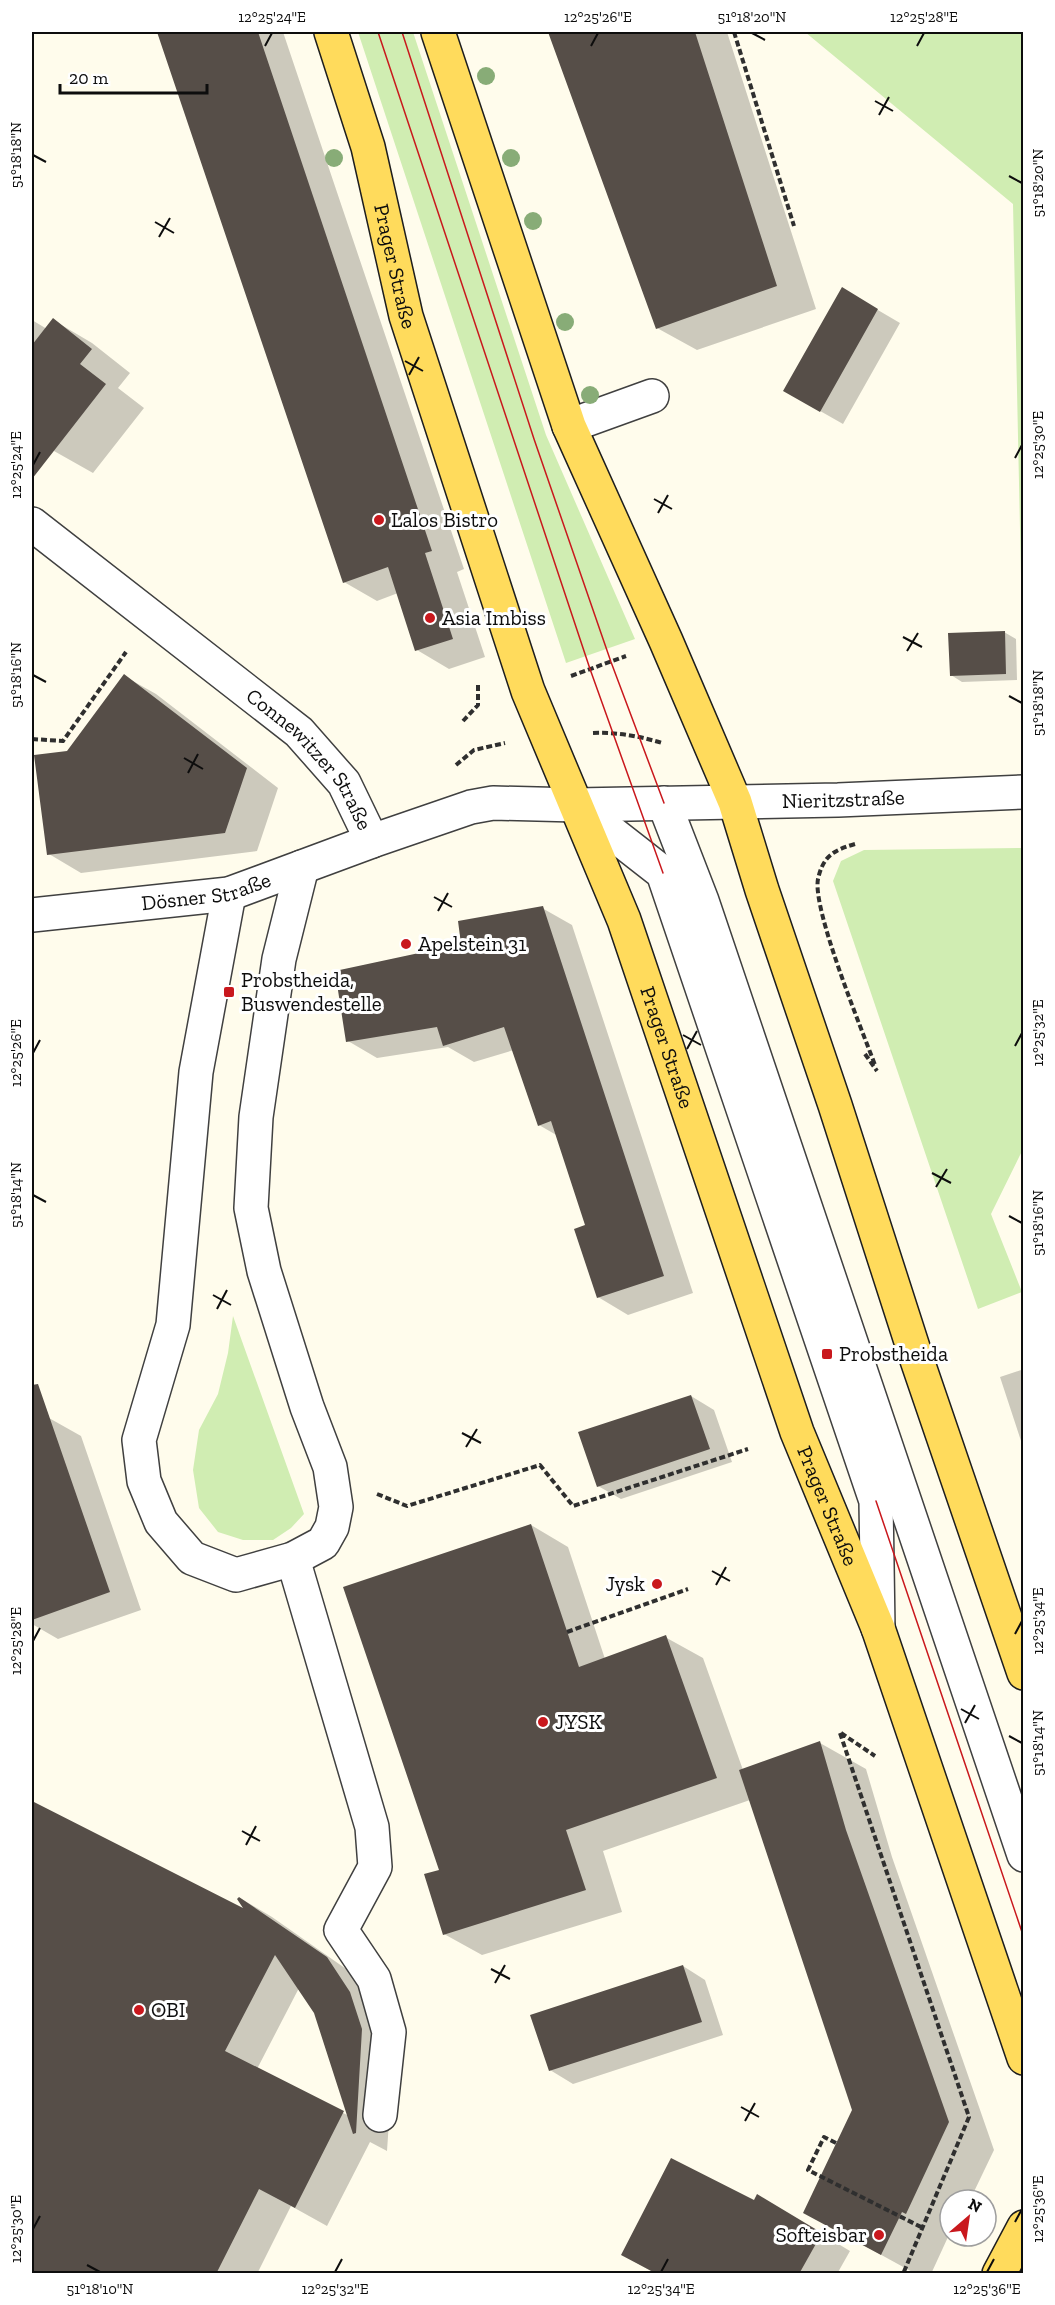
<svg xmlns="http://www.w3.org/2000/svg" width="1055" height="2305" font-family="'Zilla Slab',serif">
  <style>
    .green { fill: #d0edb2 }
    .shadow { fill: #0003; fill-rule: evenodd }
    .building { fill: #564e48 }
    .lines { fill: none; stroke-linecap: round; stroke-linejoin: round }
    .minor-casing { stroke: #404040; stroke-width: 36 }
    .major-casing { stroke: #1e1e1e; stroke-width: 36 }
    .path { stroke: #2f2f2f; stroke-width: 4; stroke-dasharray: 6 3; stroke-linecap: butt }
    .minor { stroke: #fff; stroke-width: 33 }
    .major { stroke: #ffdb5c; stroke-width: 33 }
    .tram { stroke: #c9181d; stroke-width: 1.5 }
    .tree { fill: #88ac77 }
    .ticks { fill: none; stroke: #0d0d0d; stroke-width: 2 }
    .poi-dot { fill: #c9181d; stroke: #fff; stroke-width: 2 }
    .labels { text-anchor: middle; stroke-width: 6; stroke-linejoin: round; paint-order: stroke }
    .street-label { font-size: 21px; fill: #0d0d0d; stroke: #fff }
    .poi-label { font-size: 21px; fill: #0d0d0d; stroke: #fff; text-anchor: start }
    .neatline { fill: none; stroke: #0d0d0d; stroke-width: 2 }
    .ticks-label { font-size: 15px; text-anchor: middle; fill: #0d0d0d }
  </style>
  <rect width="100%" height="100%" fill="#fffcec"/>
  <!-- green -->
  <path class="green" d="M358 32H413L546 435 635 639 566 663Z
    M805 32H1023V669L1013 204Z
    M1023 848V1149L991 1214 1022 1292 978 1309 833 881 841 861 864 850Z
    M233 1316 304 1514 291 1528 273 1540H243L218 1532 199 1508 193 1470 199 1430 218 1394 228 1353Z"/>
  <!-- shadow -->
  <path class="shadow" d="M159 32H283L464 569 457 572 485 657 449 669 417 650 398 593 377 601 344 582Z
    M550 32H727L816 309 697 350 657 328Z
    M842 289 900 323 843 424 785 391Z
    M32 320 47 329 53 320 92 343 130 373 118 388 144 408 93 473 54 451 32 433Z
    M1004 632 1016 639 1017 680 962 682 951 675Z
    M124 676 156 694 278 788 257 851 81 873 49 854 68 753Z
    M542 908 572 925 693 1293 628 1315 598 1297 587 1226 558 1136 539 1125 514 1050 474 1062 448 1047 377 1058 348 1041 463 945Z
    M1024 1369V1450L1000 1377Z
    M691 1396 714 1410 732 1462 621 1499 598 1486Z
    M49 1418 81 1436 141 1610 58 1639 32 1624V1424Z
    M531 1525 568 1547 605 1659 665 1637 703 1658 743 1770 820 1743 866 1769 892 1857 994 2150 970 2200H950V2236H953L952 2239 948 2237 931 2274H916L805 2213 853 2110 750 1800 603 1851 622 1912 482 1955 444 1934 441 1871Z
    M32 1802 248 1912 240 1898 272 1917 359 1978 394 2048 387 2151 370 2142 327 2226 291 2206 257 2274H32ZM299 1988 316 2013 349 2116 257 2069Z
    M683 1966 705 1980 723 2035 573 2084 550 2070Z
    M755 2202 787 2213 850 2251 837 2274H656L623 2255Z"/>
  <!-- building -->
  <path class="building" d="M157 32H258L432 551 425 553 453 639 415 651 388 567 343 583Z
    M548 32H695L777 286 656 329Z
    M842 287 878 309 820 412 783 391Z
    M53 318 92 349 80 364 106 384 32 479V345Z
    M1005 631 1006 674 950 676 948 633Z
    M124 674 247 768 225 833 47 855 34 755 67 751Z
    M543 906 664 1276 597 1298 574 1229 585 1225 551 1121 538 1126 504 1027 443 1046 437 1027 346 1042 335 971 461 944 458 921Z
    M38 1384 110 1592 32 1620V1385Z
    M691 1395 710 1449 597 1487 578 1432Z
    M531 1524 579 1667 666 1635 717 1778 566 1830 586 1890 443 1935 424 1874 439 1870 343 1587Z
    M820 1741 846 1830 949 2122 906 2214 902 2212 881 2255 803 2213 852 2110 739 1770Z
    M32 1801 243 1908 237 1899 239 1897 327 1957 350 1992 362 2029 356 2133 353 2134 314 2013 275 1955 225 2051 344 2111 295 2208 259 2189 216 2274H32Z
    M683 1965 702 2022 549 2071 530 2015Z
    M671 2158 754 2200 757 2194 822 2233 799 2274H657L621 2255Z"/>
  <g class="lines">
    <defs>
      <g id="minor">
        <path d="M569 426 652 396"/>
        <path id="s1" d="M32 524 299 732 344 783 372 841"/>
        <path d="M664 803 702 901 1024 1855"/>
        <path d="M576 805 663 873 876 1501 878 1628"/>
        <path d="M229 894 196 1072 173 1325 139 1440 144 1481 161 1522 192 1558 236 1575 293 1559 323 1543 332 1527 336 1507 330 1467 307 1407 264 1271 251 1208 256 1117 279 959 302 867"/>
        <path id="s2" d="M32 915 229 894 372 841 471 807 493 803 576 805 838 800 1024 792"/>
        <path d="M293 1559 372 1827 375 1867 341 1930 374 1979 389 2032 380 2115"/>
      </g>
      <g id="major">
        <path id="s3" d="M331 32 368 147 406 316 528 691 624 920 797 1432 878 1628 1024 2058"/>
        <path d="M438 32 569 426 666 641 735 802 762 890 835 1105 917 1360 1024 1673"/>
        <path d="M999 2274 1024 2227"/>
      </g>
    </defs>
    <!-- minor casing -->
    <use href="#minor" class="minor-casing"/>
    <!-- major casing -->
    <use href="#major" class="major-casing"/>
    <!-- path -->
    <path class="path" d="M734 32 794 226
      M571 676 626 656
      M463 721 478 705V684
      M593 733C617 732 639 736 662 743
      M32 739 63 741 126 652
      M456 765 474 750 505 743
      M855 844C834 850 823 856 818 879 812 909 862 1030 875 1065
      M865 1054 877 1071
      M377 1494 407 1506 540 1465 573 1506 748 1449
      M567 1632 688 1589
      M840 1733 969 2117 903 2274
      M841 1733 875 1756
      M836 2143 824 2137 808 2170 923 2228"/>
    <!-- minor -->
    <use href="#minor" class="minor"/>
    <!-- major -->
    <use href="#major" class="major"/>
    <!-- tram -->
    <path class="tram" d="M378 32 590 669 663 873
      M402 32 534 439 611 662 664 803
      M876 1501 1024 1938"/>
  </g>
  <!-- trees -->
  <g class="tree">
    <circle cx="486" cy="76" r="9"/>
    <circle cx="334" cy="158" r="9"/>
    <circle cx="511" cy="158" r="9"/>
    <circle cx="533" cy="221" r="9"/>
    <circle cx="565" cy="322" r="9"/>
    <circle cx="590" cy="395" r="9"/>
  </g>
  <!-- ticks -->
  <path class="ticks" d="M752 33 765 40M265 46 272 33M591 46 598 33M917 46 924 33M875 101 893 111M879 115 889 97M33 155 46 162M1009 176 1022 183M155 222 174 233M159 237 170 218M405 361 423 371M409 375 419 357M1015 458 1022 445M33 465 40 452M654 499 672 509M658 513 668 495M903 637 922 647M907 651 918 633M33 675 46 682M1009 696 1022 703M184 758 203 769M188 773 198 754M434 897 452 907M438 911 448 893M683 1035 701 1045M1015 1046 1022 1033M687 1049 697 1031M33 1053 40 1040M932 1173 951 1183M936 1187 947 1169M33 1195 46 1202M1009 1216 1022 1223M213 1295 231 1305M217 1309 227 1290M462 1433 481 1443M466 1447 477 1429M712 1571 730 1581M716 1585 726 1567M1015 1634 1022 1621M33 1641 40 1628M961 1709 979 1719M965 1723 975 1705M1009 1736 1022 1743M242 1831 260 1841M246 1845 256 1826M491 1969 510 1979M495 1983 505 1965M741 2107 759 2117M745 2121 755 2103M1015 2222 1022 2209M33 2229 40 2216M87 2265 100 2272M335 2272 342 2259M661 2272 668 2259M987 2272 994 2259"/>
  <!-- markers -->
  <g class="poi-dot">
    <circle cx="379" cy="520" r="6"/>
    <circle cx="430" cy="618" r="6"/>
    <circle cx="406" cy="944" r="6"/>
    <rect x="223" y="986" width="12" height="12" rx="3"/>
    <rect x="821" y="1348" width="12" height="12" rx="3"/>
    <circle cx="657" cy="1584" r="6"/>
    <circle cx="543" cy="1722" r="6"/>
    <circle cx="139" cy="2010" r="6"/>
    <circle cx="879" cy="2235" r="6"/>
  </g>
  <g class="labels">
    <!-- street labels -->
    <g class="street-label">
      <text dy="7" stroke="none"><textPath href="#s3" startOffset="243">Prager Straße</textPath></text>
      <text dy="7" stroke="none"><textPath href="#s1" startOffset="366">Connewitzer Straße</textPath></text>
      <text dy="7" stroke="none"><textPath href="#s2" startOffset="828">Nieritzstraße</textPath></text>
      <text dy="7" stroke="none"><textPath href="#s2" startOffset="176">Dösner Straße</textPath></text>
      <text dy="7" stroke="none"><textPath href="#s3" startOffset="1071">Prager Straße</textPath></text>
      <text dy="7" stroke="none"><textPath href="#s3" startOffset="1557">Prager Straße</textPath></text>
    </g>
    <!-- poi labels -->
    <g class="poi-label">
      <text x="391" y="527">Lalos Bistro</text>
      <text x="442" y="625">Asia Imbiss</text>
      <text x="418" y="951">Apelstein 31</text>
      <text x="241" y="987">Probstheida,<tspan x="241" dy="24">Buswendestelle</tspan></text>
      <text x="839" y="1361">Probstheida</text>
      <text x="645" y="1591" text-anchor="end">Jysk</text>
      <text x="555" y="1729">JYSK</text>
      <text x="151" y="2017">OBI</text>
      <text x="867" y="2242" text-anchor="end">Softeisbar</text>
    </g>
  </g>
  <!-- border -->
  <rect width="1055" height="2305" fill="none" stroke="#ffffff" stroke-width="66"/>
  <!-- north arrow -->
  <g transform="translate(968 2218) rotate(29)"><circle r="28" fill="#ffffff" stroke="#9e9e9e" stroke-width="1.5"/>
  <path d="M0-4.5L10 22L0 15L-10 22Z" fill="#c9181d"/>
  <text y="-9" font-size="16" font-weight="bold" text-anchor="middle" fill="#0d0d0d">N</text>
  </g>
  <!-- scale -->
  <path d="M60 84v9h147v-9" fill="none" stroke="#0d0d0d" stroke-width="3"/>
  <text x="69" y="84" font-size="18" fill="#0d0d0d" stroke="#ffffff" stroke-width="4.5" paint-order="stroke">20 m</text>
  <rect x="33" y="33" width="989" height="2239" class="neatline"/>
  <g class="ticks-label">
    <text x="272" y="22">12°25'24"E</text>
    <text x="598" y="22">12°25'26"E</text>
    <text x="752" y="22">51°18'20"N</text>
    <text x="924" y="22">12°25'28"E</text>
    <text transform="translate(16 155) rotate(-90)" y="5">51°18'18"N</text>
    <text transform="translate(1038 183) rotate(-90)" y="5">51°18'20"N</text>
    <text transform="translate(1038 445) rotate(-90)" y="5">12°25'30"E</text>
    <text transform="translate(16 465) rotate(-90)" y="5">12°25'24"E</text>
    <text transform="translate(16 675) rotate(-90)" y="5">51°18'16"N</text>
    <text transform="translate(1038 703) rotate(-90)" y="5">51°18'18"N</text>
    <text transform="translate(1038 1033) rotate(-90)" y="5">12°25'32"E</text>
    <text transform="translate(16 1053) rotate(-90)" y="5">12°25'26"E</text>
    <text transform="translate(16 1195) rotate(-90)" y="5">51°18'14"N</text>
    <text transform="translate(1038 1223) rotate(-90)" y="5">51°18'16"N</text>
    <text transform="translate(1038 1621) rotate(-90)" y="5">12°25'34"E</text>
    <text transform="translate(16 1641) rotate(-90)" y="5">12°25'28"E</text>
    <text transform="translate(1038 1743) rotate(-90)" y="5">51°18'14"N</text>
    <text transform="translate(1038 2209) rotate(-90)" y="5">12°25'36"E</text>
    <text transform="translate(16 2229) rotate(-90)" y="5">12°25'30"E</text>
    <text x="100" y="2294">51°18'10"N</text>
    <text x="335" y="2294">12°25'32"E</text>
    <text x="661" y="2294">12°25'34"E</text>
    <text x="987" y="2294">12°25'36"E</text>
  </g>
</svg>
